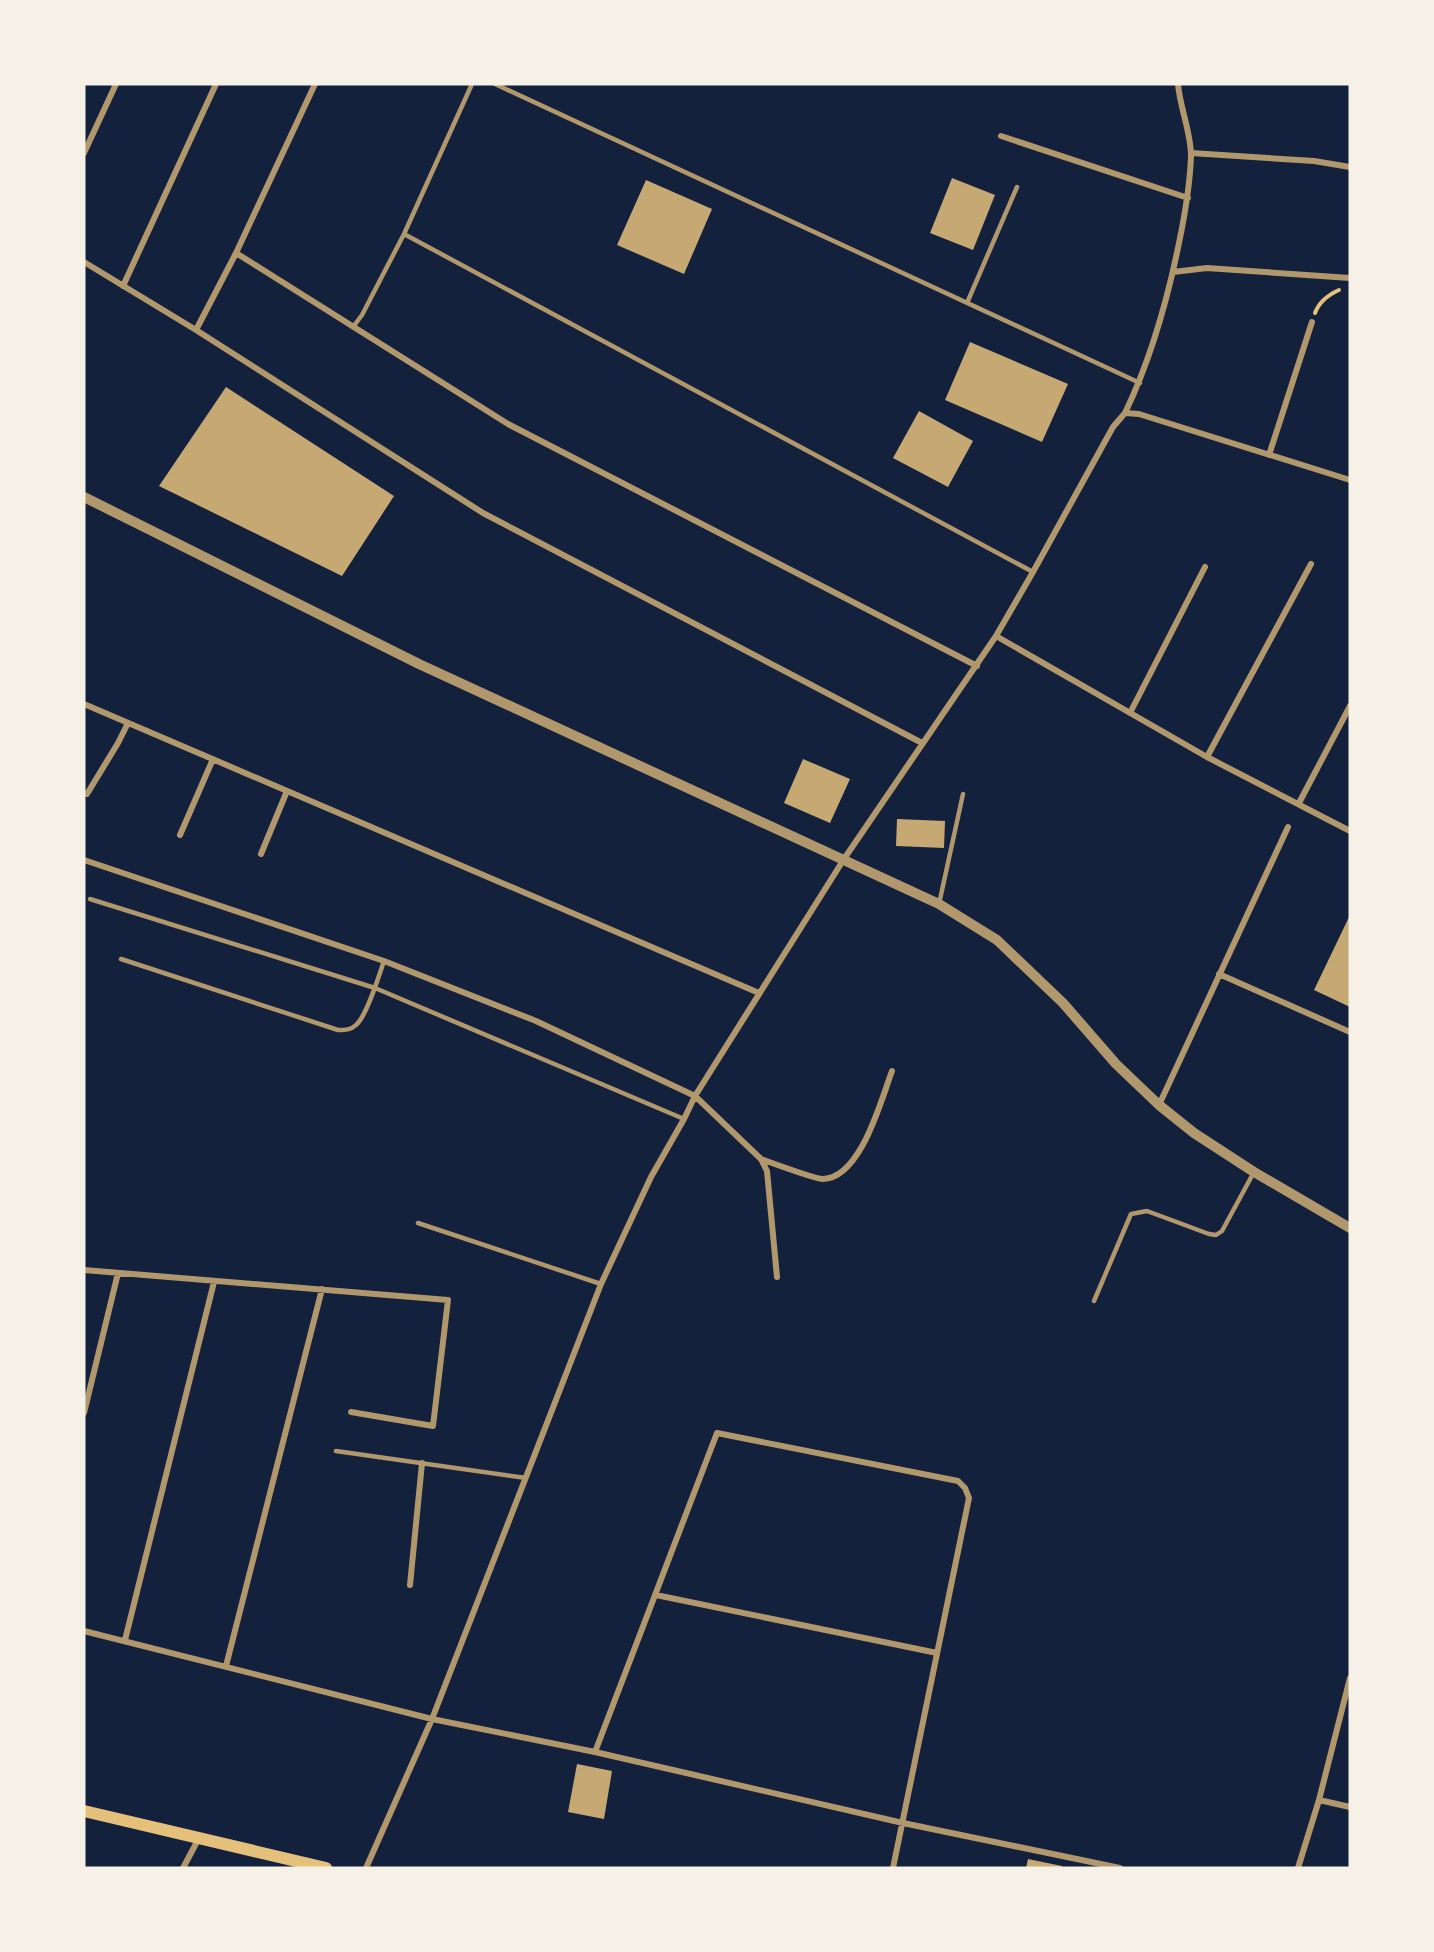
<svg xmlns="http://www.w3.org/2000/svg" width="1434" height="1952" font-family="'Playfair Display',serif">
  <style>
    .building { fill: #c6a872 }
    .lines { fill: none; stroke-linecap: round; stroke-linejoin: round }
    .path { stroke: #e5c07b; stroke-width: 4 }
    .service { stroke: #b1986c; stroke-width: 4.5 }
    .minor { stroke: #b1986c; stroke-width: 6 }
    .tertiary { stroke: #b1986c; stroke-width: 10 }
    .secondary { stroke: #e5c07b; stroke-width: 12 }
  </style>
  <rect width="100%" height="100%" fill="#14213d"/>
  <!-- building -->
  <path class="building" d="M952 178 995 195 973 250 930 233Z
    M646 180 712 209 684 274 617 245Z
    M970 342 1068 384 1042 442 945 400Z
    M226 387 394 496 342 576 159 486Z
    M919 411 973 441 948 487 893 458Z
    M803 759 850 779 830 823 784 803Z
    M897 819 945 821 944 848 896 846Z
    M1350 915V1007L1314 990Z
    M577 1764 612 1771 604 1819 568 1812Z
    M1028 1859 1062 1866V1868H1026Z"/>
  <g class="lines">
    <!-- path -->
    <path class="path" d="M1315 313C1319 302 1328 295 1339 290"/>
    <!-- service -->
    <path class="service" d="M495 84 1140 383
      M404 234 1033 572
      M967 303 1017 187
      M353 327 362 315 404 234 472 84
      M90 899 375 988 684 1119
      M939 904 963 794
      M121 959 338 1030C345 1030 351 1030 356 1025 367 1016 379 975 384 961
      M418 1223 601 1284
      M1094 1301 1131 1214 1147 1211 1209 1234 1216 1235 1222 1231 1254 1172
      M336 1451 526 1478"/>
    <!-- minor -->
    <path class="minor" d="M1001 136 1188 198
      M84 153 116 84
      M1191 153 1314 161 1350 167
      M236 253 508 424 977 666
      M84 262 196 330 483 513 922 743
      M1173 272 1207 268 1350 278
      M123 286 216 84
      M196 330 236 253 315 84
      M1125 413C1151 359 1167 302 1179 243 1185 214 1190 185 1191 156 1191 132 1180 108 1178 84
      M1269 455 1312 322
      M996 636 1207 757 1350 831
      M84 704 759 993
      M1130 713 1205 567
      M1207 757 1311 564
      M87 794 118 743 128 723
      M1299 803 1350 706
      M180 835 213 759
      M261 854 287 791
      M84 860 384 961 536 1021 695 1096 761 1159 767 1171 777 1277
      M1219 974 1350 1032
      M1159 1105 1288 827
      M761 1159C772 1163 815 1179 823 1179 861 1178 881 1100 892 1071
      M84 1270 448 1300 433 1426 351 1412
      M84 1413 118 1273
      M410 1585 422 1463
      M656 1595 937 1653
      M84 1631 432 1719 595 1752 903 1823 1120 1868
      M125 1640 214 1282
      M226 1666 322 1289
      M595 1752 717 1433 958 1481 965 1488 969 1498 893 1868
      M1319 1800 1350 1807
      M183 1868 199 1838
      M366 1868 432 1719 601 1284 651 1177 684 1119 695 1096 844 859 996 636 1033 572 1113 427 1125 413 1139 414 1350 480
      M1298 1868 1319 1800 1350 1678"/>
    <!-- tertiary -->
    <path class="tertiary" d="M84 497 419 664 939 904 997 940 1063 1003 1116 1064 1159 1105 1194 1133 1254 1172 1350 1228"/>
    <!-- secondary -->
    <path class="secondary" d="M84 1811 326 1868"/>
  </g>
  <!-- border -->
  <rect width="1434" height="1952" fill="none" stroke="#f6f1e7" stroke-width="171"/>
</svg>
